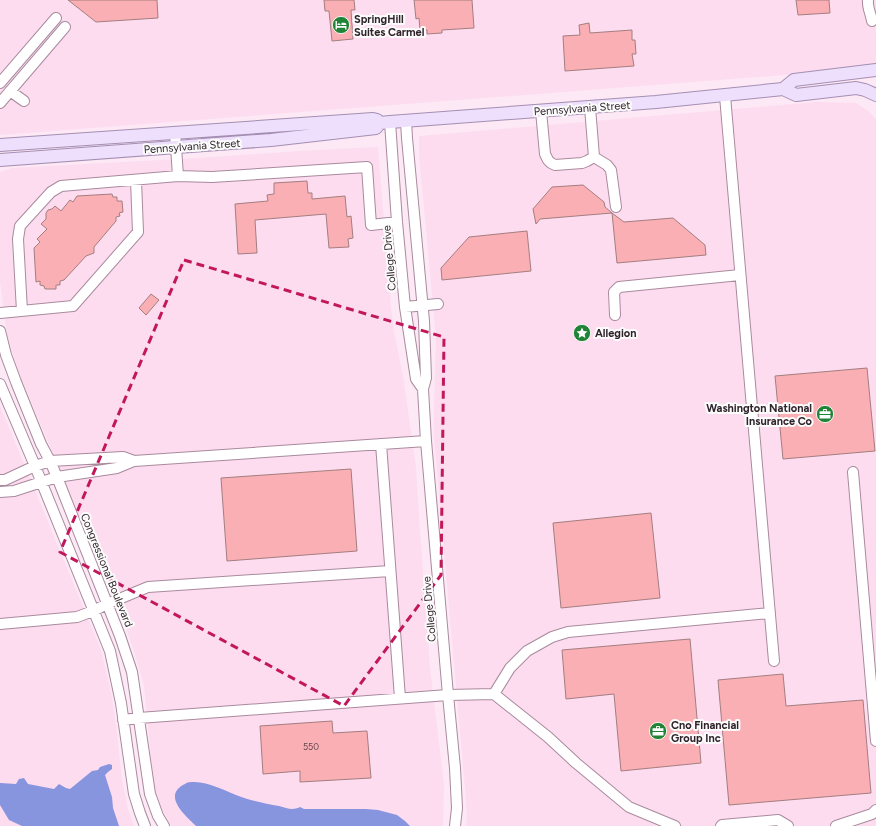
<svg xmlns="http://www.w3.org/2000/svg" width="876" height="826" font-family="Figtree,sans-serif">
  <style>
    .built { fill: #fddcf0 }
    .water { fill: #8794de }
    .building { fill: #faafb4; stroke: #a37e80 }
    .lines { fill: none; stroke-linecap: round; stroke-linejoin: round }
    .minor-casing { stroke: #a98a9d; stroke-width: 12 }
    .major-casing { stroke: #a48fb2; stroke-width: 14 }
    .minor { stroke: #fff; stroke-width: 10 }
    .major { stroke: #eedffc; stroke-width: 12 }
    .marked { fill: none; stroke: #c2185b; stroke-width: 3; stroke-dasharray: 8 5; stroke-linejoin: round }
    .labels { text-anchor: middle; stroke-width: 4; stroke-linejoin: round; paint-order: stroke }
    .number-label { font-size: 9px; fill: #62474d }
    .poi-label { font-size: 11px; font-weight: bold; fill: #30242b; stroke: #fcfcfc; text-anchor: start }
    .street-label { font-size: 11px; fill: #30242b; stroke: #fcfcfc }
  </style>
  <rect width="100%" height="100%" fill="#fde8f5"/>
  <!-- built -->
  <path class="built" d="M0 0H876V68L0 135Z
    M817 102 856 103 868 111 876 119V826H466L467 814 465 789 434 437V412L436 337 419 155V136Z
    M378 147 391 309 394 332 403 376 416 468 420 531 430 667 444 785 443 826H171L160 806 154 788 144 686 133 648 125 625 17 368 7 334 0 281V172L12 168 199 158 299 151Z
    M0 406 101 650 111 692 116 724 122 780 128 809 134 826H0Z"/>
  <!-- water -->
  <path class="water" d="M109 764 112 765V769L108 772 105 775 112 797 113 808 119 826H22L9 820 0 805V783L16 784 19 779 24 778 28 784 54 789 59 784 66 788 70 789 92 771 98 770 100 767Z
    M194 782C211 783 221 789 236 795 249 800 265 804 279 806 287 808 292 811 300 807L304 809H366L378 810 397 815 405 821 410 826H196C187 817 165 799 180 787 180 787 184 784 185 784 187 782 191 782 194 782Z"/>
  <!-- building -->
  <path class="building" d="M68 0H157L158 18 96 22Z
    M324 0H354L355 10H351L353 39 332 41 329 11H325Z
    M414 0H472L474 28 442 30V33L427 34V30H420L419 18 416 19Z
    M796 0H829L830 13 798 15Z
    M589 23 590 33 632 30V40H635L636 54H632L634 66 565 71 563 36 580 35 579 25Z
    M307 181 308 193H312V199L345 196 347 217 351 216 353 238 348 239 349 247 329 248 326 214 255 220 257 253 238 254 235 204 268 201 267 195 274 194V183Z
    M583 185 604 202 605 207 612 213 540 219 536 224 533 209 552 187Z
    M112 194 113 197H117V201H122L123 212 119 213 120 216 116 217V221L94 247V253L86 256 64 280 60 281V285H56V289H45L44 286 40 285V281L36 282 34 248 40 242 37 239 47 229 41 224 46 219V213L48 210 52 209 55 206 61 211 70 200 73 202 77 196Z
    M612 213 624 222 673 218 705 245 706 255 617 263Z
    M527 231 531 271 442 280 441 268 469 237Z
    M151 294 159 300 146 315 139 308Z
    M867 368 875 451 783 459 775 376Z
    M351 469 357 551 227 561 221 478Z
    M651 513 660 598 561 608 553 523Z
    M690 639 701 763 621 771 614 694 566 699 562 650Z
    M783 674 786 706 863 700 871 793 729 805 718 680Z
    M332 721 333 733 367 731 371 778 300 782V771L263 774 260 726Z"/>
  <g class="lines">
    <defs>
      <path id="minor" d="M868 0C867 7 871 14 872 21
        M0 83 56 18
        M10 91 24 101
        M725 96 740 269 774 661
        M0 103 65 27
        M590 107 594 157 607 165 611 170 616 207
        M541 111 545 154 548 160 551 163 555 165 582 163 587 161 594 157
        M406 121 407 138 424 321 426 378 423 389 426 441 448 695 455 768 457 808 455 826
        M390 122 397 222 405 307 416 379 423 389
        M175 133 178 176 212 177 367 167 371 225 397 222
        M405 307 438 304
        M22 311 18 239 20 226 51 192 61 186 178 176
        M0 313 73 306 138 232 136 180
        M615 315 614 292 619 287 740 275
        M0 331 6 355 16 382 41 444 50 461 57 477 120 636 132 672 150 794 158 816 164 826
        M0 384 35 466 110 651 121 703 134 794 140 813 145 826
        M381 444 400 698
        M853 472 876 741
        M0 480H5L35 466 50 461 123 457 134 461
        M0 492 14 491 57 477 117 468 134 461 426 441
        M0 624 77 617 93 611 107 604 148 587 390 571
        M494 694 510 668 527 651 552 637 568 632 770 613
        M123 720 139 718 448 695 494 694 548 737 576 763 629 807 675 826
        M721 826 722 825 778 820 788 826
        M836 826 872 814 876 810"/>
      <path id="major" d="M783 89 794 80 876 70
        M0 145 373 119 377 120 380 123 390 122 656 102 783 89 796 95 856 88 865 90 876 95
        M0 160 271 140 376 128 380 123"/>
    </defs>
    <!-- minor casing -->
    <use href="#minor" class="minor-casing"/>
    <!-- major casing -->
    <use href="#major" class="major-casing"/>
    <!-- minor -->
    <use href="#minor" class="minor"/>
    <!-- major -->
    <use href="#major" class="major"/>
  </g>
  <!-- marked area -->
  <path class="marked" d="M184 260 444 337 441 575 344 706 60 552Z"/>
  <!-- icons -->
  <defs>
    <symbol id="hotel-disc" viewBox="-11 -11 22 22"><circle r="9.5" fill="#208336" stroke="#fcfcfc"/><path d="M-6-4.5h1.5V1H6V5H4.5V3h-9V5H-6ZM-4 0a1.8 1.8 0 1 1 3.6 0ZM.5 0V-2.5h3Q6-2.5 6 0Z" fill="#fff"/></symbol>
    <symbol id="sight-disc" viewBox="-11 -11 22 22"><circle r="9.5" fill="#208336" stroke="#fcfcfc"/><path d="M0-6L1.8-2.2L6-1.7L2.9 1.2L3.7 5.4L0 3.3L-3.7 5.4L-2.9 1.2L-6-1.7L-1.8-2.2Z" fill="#fff"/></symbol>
    <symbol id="office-disc" viewBox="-11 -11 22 22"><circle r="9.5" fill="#208336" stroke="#fcfcfc"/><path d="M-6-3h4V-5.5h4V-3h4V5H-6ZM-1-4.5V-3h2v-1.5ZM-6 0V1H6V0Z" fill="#fff"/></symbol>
  </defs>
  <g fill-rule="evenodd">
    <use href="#hotel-disc" x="331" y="15" width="20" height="20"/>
    <use href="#sight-disc" x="572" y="323" width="20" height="20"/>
    <use href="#office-disc" x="815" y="404" width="20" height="20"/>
    <use href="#office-disc" x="648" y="721" width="20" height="20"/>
  </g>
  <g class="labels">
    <!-- number labels -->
    <g class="number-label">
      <text x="311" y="750">550</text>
    </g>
    <!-- poi labels -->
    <g class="poi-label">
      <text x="354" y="23">SpringHill<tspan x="354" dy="13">Suites Carmel</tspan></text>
      <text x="595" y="337">Allegion</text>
      <text x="812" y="412" text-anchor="end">Washington National<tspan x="812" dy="13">Insurance Co</tspan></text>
      <text x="671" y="729">Cno Financial<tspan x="671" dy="13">Group Inc</tspan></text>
    </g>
    <!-- street labels -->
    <g class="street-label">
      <text transform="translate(582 108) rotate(-4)" y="4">Pennsylvania Street</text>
      <text transform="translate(192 146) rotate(-4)" y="4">Pennsylvania Street</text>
      <text transform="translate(389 258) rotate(-95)" y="4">College Drive</text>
      <text transform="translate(107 570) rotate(68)" y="4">Congressional Boulevard</text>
      <text transform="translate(429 609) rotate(-95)" y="4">College Drive</text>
    </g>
  </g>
</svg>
